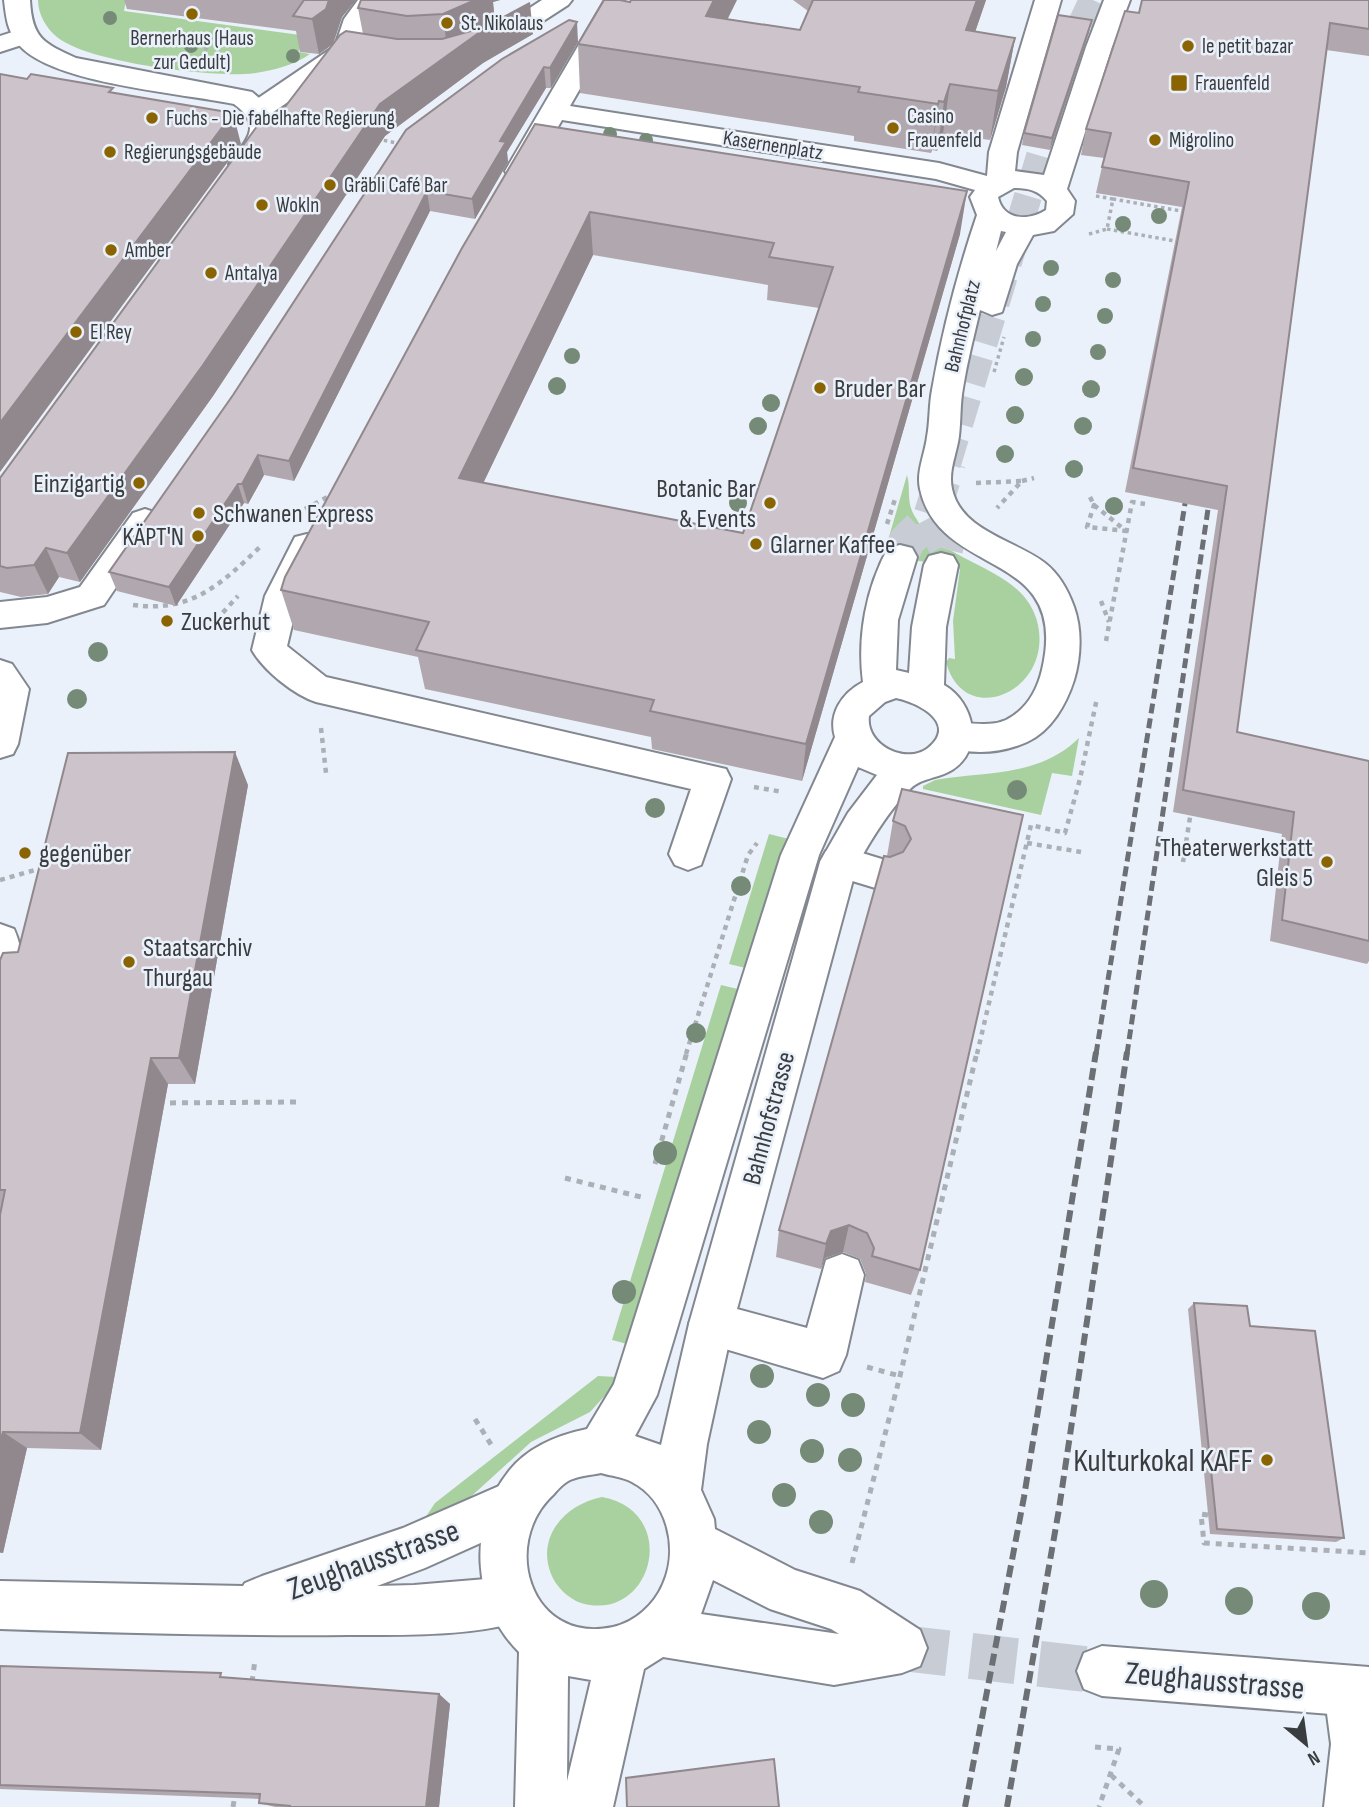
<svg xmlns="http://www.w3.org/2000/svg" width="1369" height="1807" font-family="'Sofia Sans Condensed',sans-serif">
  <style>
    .green { fill: #a8d19f }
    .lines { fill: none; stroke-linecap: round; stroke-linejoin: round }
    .major-tunnel-far2 { stroke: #c8cdd5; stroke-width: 28; stroke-dasharray: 28 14; stroke-linecap: butt }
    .major-tunnel-far1 { stroke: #c8cdd5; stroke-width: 36; stroke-dasharray: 36 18; stroke-linecap: butt }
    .major-tunnel { stroke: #c8cdd5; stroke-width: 46; stroke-dasharray: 46 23; stroke-linecap: butt }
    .minor-casing { stroke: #828790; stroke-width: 4 }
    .major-casing { stroke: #828790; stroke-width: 4 }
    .path-far2 { stroke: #abb0b6; stroke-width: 3.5; stroke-dasharray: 3.5 3.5; stroke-linecap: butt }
    .path-far1 { stroke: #abb0b6; stroke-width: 4.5; stroke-dasharray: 5 5; stroke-linecap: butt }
    .path { stroke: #abb0b6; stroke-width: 5; stroke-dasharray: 6 6; stroke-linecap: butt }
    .minor { fill: #fff; fill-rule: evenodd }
    .major { fill: #fff; fill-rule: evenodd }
    .rail-far1 { stroke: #6c6f74; stroke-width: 5; stroke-dasharray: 10 5; stroke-linecap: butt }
    .rail { stroke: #6c6f74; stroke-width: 6; stroke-dasharray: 12 6; stroke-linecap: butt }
    .tree { fill: #758b77 }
    .wall { fill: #b0a8ae; fill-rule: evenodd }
    .shaded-wall { fill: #90888d }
    .building { fill: #cdc3ca; stroke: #90888d; stroke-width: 2; fill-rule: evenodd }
    .poi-dot { fill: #8a6403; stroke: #ebf1fa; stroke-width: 2.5 }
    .labels { text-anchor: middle; stroke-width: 5; stroke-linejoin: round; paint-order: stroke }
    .far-poi-label { font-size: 21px; fill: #3a3d40; stroke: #ebf1fa; text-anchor: start }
    .far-street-label { font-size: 21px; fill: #3a3d40; stroke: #ebf1fa }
    .poi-label { font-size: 26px; fill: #3a3d40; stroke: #ebf1fa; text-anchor: start }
    .street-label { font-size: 26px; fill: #3a3d40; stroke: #ebf1fa }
    .near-poi-label { font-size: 32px; fill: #3a3d40; stroke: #ebf1fa; text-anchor: end }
    .near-street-label { font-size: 32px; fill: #3a3d40; stroke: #ebf1fa }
  </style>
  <rect width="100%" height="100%" fill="#ebf1fa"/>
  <!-- green -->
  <path class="green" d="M38 0H126L124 11 330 39 305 41 298 52 310 54C293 66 266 73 244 74 204 76 87 62 57 37 46 28 38 14 38 0Z
    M907 475C911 488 906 501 914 515 943 568 1025 564 1038 625 1052 692 964 730 946 662L949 658 955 659 953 621 960 569 884 554Z
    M1079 738 1072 776 1052 773 1041 815 923 789V786L935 780C988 771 1039 777 1079 738Z
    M769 834 789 839 750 969 729 964Z
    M721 985 742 990 635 1346 612 1340Z
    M598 1376 617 1377 610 1390 590 1412 531 1442 464 1503 423 1521 435 1503Z
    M602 1497C682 1512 652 1624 581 1603 569 1599 556 1587 551 1574 536 1536 566 1504 602 1497Z"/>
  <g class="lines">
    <!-- major-tunnel-far2 -->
    <path class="major-tunnel-far2" d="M947 464 1077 34 1093 0"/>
    <!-- major-tunnel-far1 -->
    <path class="major-tunnel-far1" d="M931 517 946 545 941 565
      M900 557 907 541 931 517 948 462"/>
    <!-- major-tunnel -->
    <path class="major-tunnel" d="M902 1648 1102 1671"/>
    <defs>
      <path id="minor" d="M358 0H384L369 20 356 55 269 115 260 117 251 115 247 109 251 103 335 46 344 19Z
        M542 0H572L568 5 497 51 488 54 479 51 475 46 479 41Z
        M605 0H631L570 106 939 163 987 176 989 152 1035 0H1061L1017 152 1015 171 1044 175 1086 47 1104 0H1130L1112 47 1067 189 1075 201 1073 214 1054 231 1033 235 1017 264 1002 312 992 315 980 310C974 336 967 362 963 388 960 404 961 420 959 436 957 453 948 471 952 489 961 531 1015 540 1045 563 1059 574 1068 590 1074 607 1082 629 1081 657 1074 680 1066 705 1051 731 1027 742 1000 754 971 755 943 746L938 736 943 726C963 719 986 729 1006 720 1026 710 1037 691 1042 670 1071 547 940 580 920 489 916 472 925 454 927 437 930 421 929 405 932 390 942 332 958 271 977 215L970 197 975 190 936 179 562 120 529 177 519 179 509 177 505 171ZM1014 188C1028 188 1038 190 1047 201L1046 210C1029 221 1003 221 998 197ZM1001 231 1006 232 996 251Z
        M25 28 34 31 38 36 34 41 0 52V36Z
        M145 509 157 513 161 521 104 605 47 623 0 628V602L47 597 80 587 133 513Z
        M307 534 319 537 324 546 299 596 287 646 326 677 726 769 731 779 701 865 688 870 675 865 669 854 691 789 316 702C294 695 263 670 252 650L265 596 295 537Z
        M0 660 12 664 29 689 18 744 13 754 0 758Z
        M839 846 895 863 901 874 895 885 882 890 826 873 820 862 826 851Z
        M0 924 14 929C24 951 25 980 14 1002L0 1007Z
        M842 1254 858 1260 864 1275 846 1355 839 1371 823 1378 695 1340 689 1324 695 1308 711 1302 807 1328 826 1260Z
        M515 1479 532 1486 539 1503 532 1520 425 1568 377 1586 414 1585 511 1577 528 1584 535 1601 528 1618C483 1637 398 1635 348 1635 232 1636 116 1633 0 1629V1581L243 1586 245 1583 262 1576 403 1528Z
        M1349 1666 1367 1673 1369 1679V1807H1324L1331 1744 1324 1691 1331 1673Z"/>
      <path id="major" d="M4 0H30C32 38 43 43 76 58L252 92 271 108 278 121V129L253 170 243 172 233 170 229 164C246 140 264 126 234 104 182 93 53 84 19 45 7 31 6 17 4 0Z
        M900 545 912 548 917 557 898 620 896 670 909 673 912 627 924 565 929 556 941 553 953 556 958 565 946 627 944 685C974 702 985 749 952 770 937 779 920 778 909 790 888 812 872 838 857 865L733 1324 707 1444 701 1490 714 1519 715 1529 795 1570 860 1591 920 1630 927 1648 920 1666 902 1673 834 1685 663 1657 644 1669 613 1807H515L519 1652C472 1606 467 1523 509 1471 528 1447 558 1435 587 1429L614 1384 781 855 835 737C828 714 842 693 863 682 857 637 866 588 888 548ZM896 698C917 702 959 723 928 748 906 765 865 745 869 716L885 702ZM858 767 877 775 848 813 820 862 689 1324 661 1445 635 1436 657 1395 819 855ZM601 1473C611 1476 623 1477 632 1482 667 1500 679 1548 663 1584 654 1605 635 1622 613 1627 531 1645 499 1544 554 1494 558 1489 564 1483 570 1480 579 1476 591 1475 601 1473ZM713 1580 770 1609 831 1629 839 1634 701 1614ZM568 1676 591 1680 567 1781Z
        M1102 1646 1369 1667V1717L1102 1696 1084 1689 1077 1671 1084 1653Z"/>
    </defs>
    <!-- minor casing -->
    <use href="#minor" class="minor-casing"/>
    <!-- major casing -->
    <use href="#major" class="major-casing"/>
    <!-- path-far2 -->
    <path class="path-far2" d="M201 56 221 28
      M377 139 397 143
      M1096 196 1113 199
      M1107 229 1175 241
      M1089 234 1107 229 1113 199 1181 211
      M994 372 1004 337"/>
    <!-- path-far1 -->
    <path class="path-far1" d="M1022 481 1034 478
      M976 483 1022 481 997 508
      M1090 497 1094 505
      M1094 505 1126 531 1087 527Z
      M305 509 331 495
      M887 524 896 496
      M1101 601 1109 622
      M133 605C192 613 221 584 261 546
      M216 620 238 596
      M1106 641 1132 502 1145 504
      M321 728 326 773
      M754 787 783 792
      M1027 843 1081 852
      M1183 862 1191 811
      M0 880 42 868
      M686 1054 748 855 757 843
      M977 1054 1031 825 1065 833 1080 779 1097 698"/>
    <!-- path -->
    <path class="path" d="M158 1103 297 1102
      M655 1164 687 1052
      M565 1178 645 1198
      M867 1367 900 1376
      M475 1419 492 1446
      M1208 1515 1201 1514 1204 1543 1369 1553
      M852 1563 900 1376 977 1052
      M252 1682 255 1660
      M1095 1747 1119 1749 1099 1807
      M1111 1775 1145 1807
      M233 1807 235 1795"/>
    <!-- minor -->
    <use href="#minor" class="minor"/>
    <!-- major -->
    <use href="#major" class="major"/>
    <!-- rail-far1 -->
    <path class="rail-far1" d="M1096 1054 1188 485
      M1127 1054 1211 489"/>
    <!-- rail -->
    <path class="rail" d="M965 1807 1024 1497 1096 1052
      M1007 1807 1059 1509 1127 1052"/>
  </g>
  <!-- trees -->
  <g class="tree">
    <circle cx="110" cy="18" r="7"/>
    <circle cx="191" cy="46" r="7"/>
    <circle cx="293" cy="56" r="7"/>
    <circle cx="610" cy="134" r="7"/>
    <circle cx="646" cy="140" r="7"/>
    <circle cx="1159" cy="216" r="8"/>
    <circle cx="1123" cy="224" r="8"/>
    <circle cx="1051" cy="268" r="8"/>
    <circle cx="1113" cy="280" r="8"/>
    <circle cx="1043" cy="304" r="8"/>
    <circle cx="1105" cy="316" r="8"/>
    <circle cx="1033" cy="339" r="8"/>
    <circle cx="1098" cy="352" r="8"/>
    <circle cx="572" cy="356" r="8"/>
    <circle cx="1024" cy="377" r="9"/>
    <circle cx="557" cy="386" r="9"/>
    <circle cx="1091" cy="389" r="9"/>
    <circle cx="771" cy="403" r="9"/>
    <circle cx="1015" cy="415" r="9"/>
    <circle cx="758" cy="426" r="9"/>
    <circle cx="1083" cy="426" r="9"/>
    <circle cx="1005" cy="454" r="9"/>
    <circle cx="1074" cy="469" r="9"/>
    <circle cx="738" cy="503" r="9"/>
    <circle cx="1114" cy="506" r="9"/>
    <circle cx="98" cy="652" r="10"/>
    <circle cx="77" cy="699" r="10"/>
    <circle cx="1017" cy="790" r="10"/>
    <circle cx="655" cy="808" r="10"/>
    <circle cx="741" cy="886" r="10"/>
    <circle cx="696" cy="1033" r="10"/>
    <circle cx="665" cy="1153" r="12"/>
    <circle cx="624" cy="1292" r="12"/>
    <circle cx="762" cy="1376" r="12"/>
    <circle cx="818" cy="1395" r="12"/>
    <circle cx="853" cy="1405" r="12"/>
    <circle cx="759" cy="1432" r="12"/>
    <circle cx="812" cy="1451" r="12"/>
    <circle cx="850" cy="1460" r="12"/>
    <circle cx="784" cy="1495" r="12"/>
    <circle cx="821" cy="1522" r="12"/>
    <circle cx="1154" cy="1594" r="14"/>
    <circle cx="1239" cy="1601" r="14"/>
    <circle cx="1316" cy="1606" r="14"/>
  </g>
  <!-- wall -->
  <path class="wall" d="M124 0H356L342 17 333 44 363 34 358 8 361 0H500L493 2 495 22 533 34 483 63 385 136 213 396 80 582 59 577 48 594 21 597 0 592V478L333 44 319 54 300 52 296 31 127 9Z
    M793 0H986L975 32 1015 38 1006 87 990 140 943 134 937 151 932 150 931 153 854 141V136L580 93 578 44 630 2 728 19 800 30 808 11Z
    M1369 0V56L1326 50 1237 732 1369 761V961L1367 964 1270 941 1282 834 1173 812 1218 510 1125 492 1182 207 1096 193 1104 158 1081 155 1086 129 1139 13Z
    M1089 32 1050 150 1022 145 1024 133Z
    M578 42 551 88H546L507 152 508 162 475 219 430 211 294 481 264 475 248 504 244 503 176 606 117 591 109 572 233 395 406 130Z
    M535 124 960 234 802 781 652 749 651 737 425 689 418 657 294 630 281 590ZM593 255 768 285 767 300 819 308 743 533 483 483Z
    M248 785 195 1084H168L101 1450 27 1448 3 1553H0V960L18 952Z
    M1023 815 920 1270 911 1295 865 1282 866 1274 860 1259 843 1252 825 1258 821 1269 776 1257 779 1230 887 856 893 821Z
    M1194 1303 1250 1326 1344 1538 1336 1542 1210 1534 1188 1309Z
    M0 1666 230 1678 439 1694 450 1704 439 1807H275L259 1803 260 1799 0 1789Z"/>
  <!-- shaded-wall -->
  <path class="shaded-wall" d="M329 0H356L342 17 333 44 319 54 312 19Z
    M435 0H500L493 2 495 23 530 3 533 34 483 63 385 136 213 396 80 582 67 553 380 104 447 49 443 14Z
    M714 0H737L705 65 706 16Z
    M977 0H986L959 79 966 30Z
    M1092 20 1089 32 1050 150 1052 138Z
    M577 22 578 42 551 88 550 68Z
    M1015 38 1006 87 990 140 998 91Z
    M544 67 546 88 507 152 508 162 475 219 472 199 500 141Z
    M950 84 943 134 937 151 944 102Z
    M939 101 932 150 931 153 938 104Z
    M233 113 241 144 0 472V423Z
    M427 191 430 211 294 481 289 461Z
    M967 191 960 234 802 781 806 744Z
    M590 212 593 255 466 519 459 478Z
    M258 455 264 475 248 504 242 484Z
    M238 484 244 503 176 606 169 587Z
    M46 548 59 577 48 594 34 565Z
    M235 752 248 785 195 1084 179 1058Z
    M151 1058 168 1084 101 1450 80 1433Z
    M849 1225 843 1252 825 1258 821 1269 826 1244 831 1231Z
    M3 1432 27 1448 3 1553 0 1552V1442Z
    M439 1694 450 1704 439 1807H426Z"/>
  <!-- building -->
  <path class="building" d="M304 0H329L326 9 312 19 293 16Z
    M361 0H475L443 14 407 16 358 8Z
    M604 0H620L630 2 631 0H714L706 16 800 30 813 0H977L966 30 1015 38 998 91 950 84 944 102 939 101 938 104 858 92 860 87 578 44Z
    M1142 0H1369V29L1330 23 1237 732 1369 761V941L1282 920 1294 812 1183 790 1227 486 1133 468 1189 182 1102 167 1111 133 1086 129 1125 11 1139 13Z
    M530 3 480 32 380 104 203 365 67 553 46 548 34 565 7 568 0 566V478L263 118 275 120 340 35 346 31 397 39H442L485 27Z
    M1058 15 1092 20 1052 138 1024 133Z
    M569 20 577 22 550 68 544 67 500 141 506 142 472 199 427 191 289 461 258 455 242 484H238L169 587 109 572 233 395 406 130 502 59Z
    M0 74 27 79 31 74 113 88 109 92 233 113 0 423Z
    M535 124 967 191 806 744 650 711 654 700 416 650 429 622 281 590 285 577 462 248ZM590 212 774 243 769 257 833 267 743 533 459 478Z
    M235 752 179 1058H151L80 1433 3 1432 0 1442V1215L5 1190H0V960L3 953 18 952 68 753Z
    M902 789 1023 815 920 1270 872 1256 874 1248 867 1233 849 1225 831 1231 826 1244 779 1230 884 856 890 857 903 852 911 839 905 826 893 821Z
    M1194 1303 1247 1306 1250 1326 1315 1331 1344 1538 1217 1529Z
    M0 1666 221 1673 220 1677 439 1694 426 1807H290V1806L259 1803 260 1794 0 1785Z
    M774 1759 779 1807H627L626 1778Z"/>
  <!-- markers -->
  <g class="poi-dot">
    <circle cx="192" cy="14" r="7"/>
    <circle cx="447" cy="23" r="7"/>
    <circle cx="1188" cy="46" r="7"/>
    <rect x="1170" y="74" width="18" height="18" rx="3.5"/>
    <circle cx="152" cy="118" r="7"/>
    <circle cx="893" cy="128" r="7"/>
    <circle cx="1155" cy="140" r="7"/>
    <circle cx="110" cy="152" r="7"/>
    <circle cx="330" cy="185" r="7"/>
    <circle cx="262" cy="205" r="7"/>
    <circle cx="111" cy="250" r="7"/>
    <circle cx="211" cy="273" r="7"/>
    <circle cx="76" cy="332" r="7"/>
    <circle cx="820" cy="388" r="7"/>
    <circle cx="139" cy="483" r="7"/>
    <circle cx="770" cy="503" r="7"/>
    <circle cx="199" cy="513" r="7"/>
    <circle cx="198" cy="536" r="7"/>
    <circle cx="756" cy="544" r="7"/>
    <circle cx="167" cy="621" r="7"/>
    <circle cx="25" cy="853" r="7"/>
    <circle cx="1327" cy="862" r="7"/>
    <circle cx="129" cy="962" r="7"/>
    <circle cx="1267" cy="1460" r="7"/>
  </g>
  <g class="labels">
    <!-- far-poi labels -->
    <g class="far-poi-label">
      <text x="461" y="30">St. Nikolaus</text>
      <text x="192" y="45" text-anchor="middle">Bernerhaus (Haus<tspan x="192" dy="24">zur Gedult)</tspan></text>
      <text x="1202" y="53">le petit bazar</text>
      <text x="1195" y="90">Frauenfeld</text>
      <text x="907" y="123">Casino<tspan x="907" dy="24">Frauenfeld</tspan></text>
      <text x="166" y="125">Fuchs - Die fabelhafte Regierung</text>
      <text x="1169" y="147">Migrolino</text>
      <text x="124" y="159">Regierungsgebäude</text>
      <text x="344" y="192">Gräbli Café Bar</text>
      <text x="276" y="212">WokIn</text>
      <text x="125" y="257">Amber</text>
      <text x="225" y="280">Antalya</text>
      <text x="90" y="339">El Rey</text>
    </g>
    <!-- far-street labels -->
    <g class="far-street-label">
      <text transform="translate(773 145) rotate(9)" y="7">Kasernenplatz</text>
      <text transform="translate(962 326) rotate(-76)" y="7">Bahnhofplatz</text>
    </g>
    <!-- poi labels -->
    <g class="poi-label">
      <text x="834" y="397">Bruder Bar</text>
      <text x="125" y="492" text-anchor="end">Einzigartig</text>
      <text x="756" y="497" text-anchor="end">Botanic Bar<tspan x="756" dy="30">&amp; Events</tspan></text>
      <text x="213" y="522">Schwanen Express</text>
      <text x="184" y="545" text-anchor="end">KÄPT'N</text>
      <text x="770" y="553">Glarner Kaffee</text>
      <text x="181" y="630">Zuckerhut</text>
      <text x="1313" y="856" text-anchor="end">Theaterwerkstatt<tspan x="1313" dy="30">Gleis 5</tspan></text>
      <text x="39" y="862">gegenüber</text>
      <text x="143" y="956">Staatsarchiv<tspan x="143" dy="30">Thurgau</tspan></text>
    </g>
    <!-- street labels -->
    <g class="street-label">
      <text transform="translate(768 1118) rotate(-75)" y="9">Bahnhofstrasse</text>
    </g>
    <!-- near-poi labels -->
    <g class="near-poi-label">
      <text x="1253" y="1471">Kulturkokal KAFF</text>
    </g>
    <!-- near-street labels -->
    <g class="near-street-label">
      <text transform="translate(373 1559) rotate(-20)" y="11">Zeughausstrasse</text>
      <text transform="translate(1215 1680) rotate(5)" y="11">Zeughausstrasse</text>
    </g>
  </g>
  <!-- north arrow -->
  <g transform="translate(1306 1744) rotate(151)" stroke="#ebf1fa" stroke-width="5" paint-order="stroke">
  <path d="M0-5L12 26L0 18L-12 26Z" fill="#3a3d40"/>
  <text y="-10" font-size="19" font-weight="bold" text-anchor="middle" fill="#3a3d40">N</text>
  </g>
</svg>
